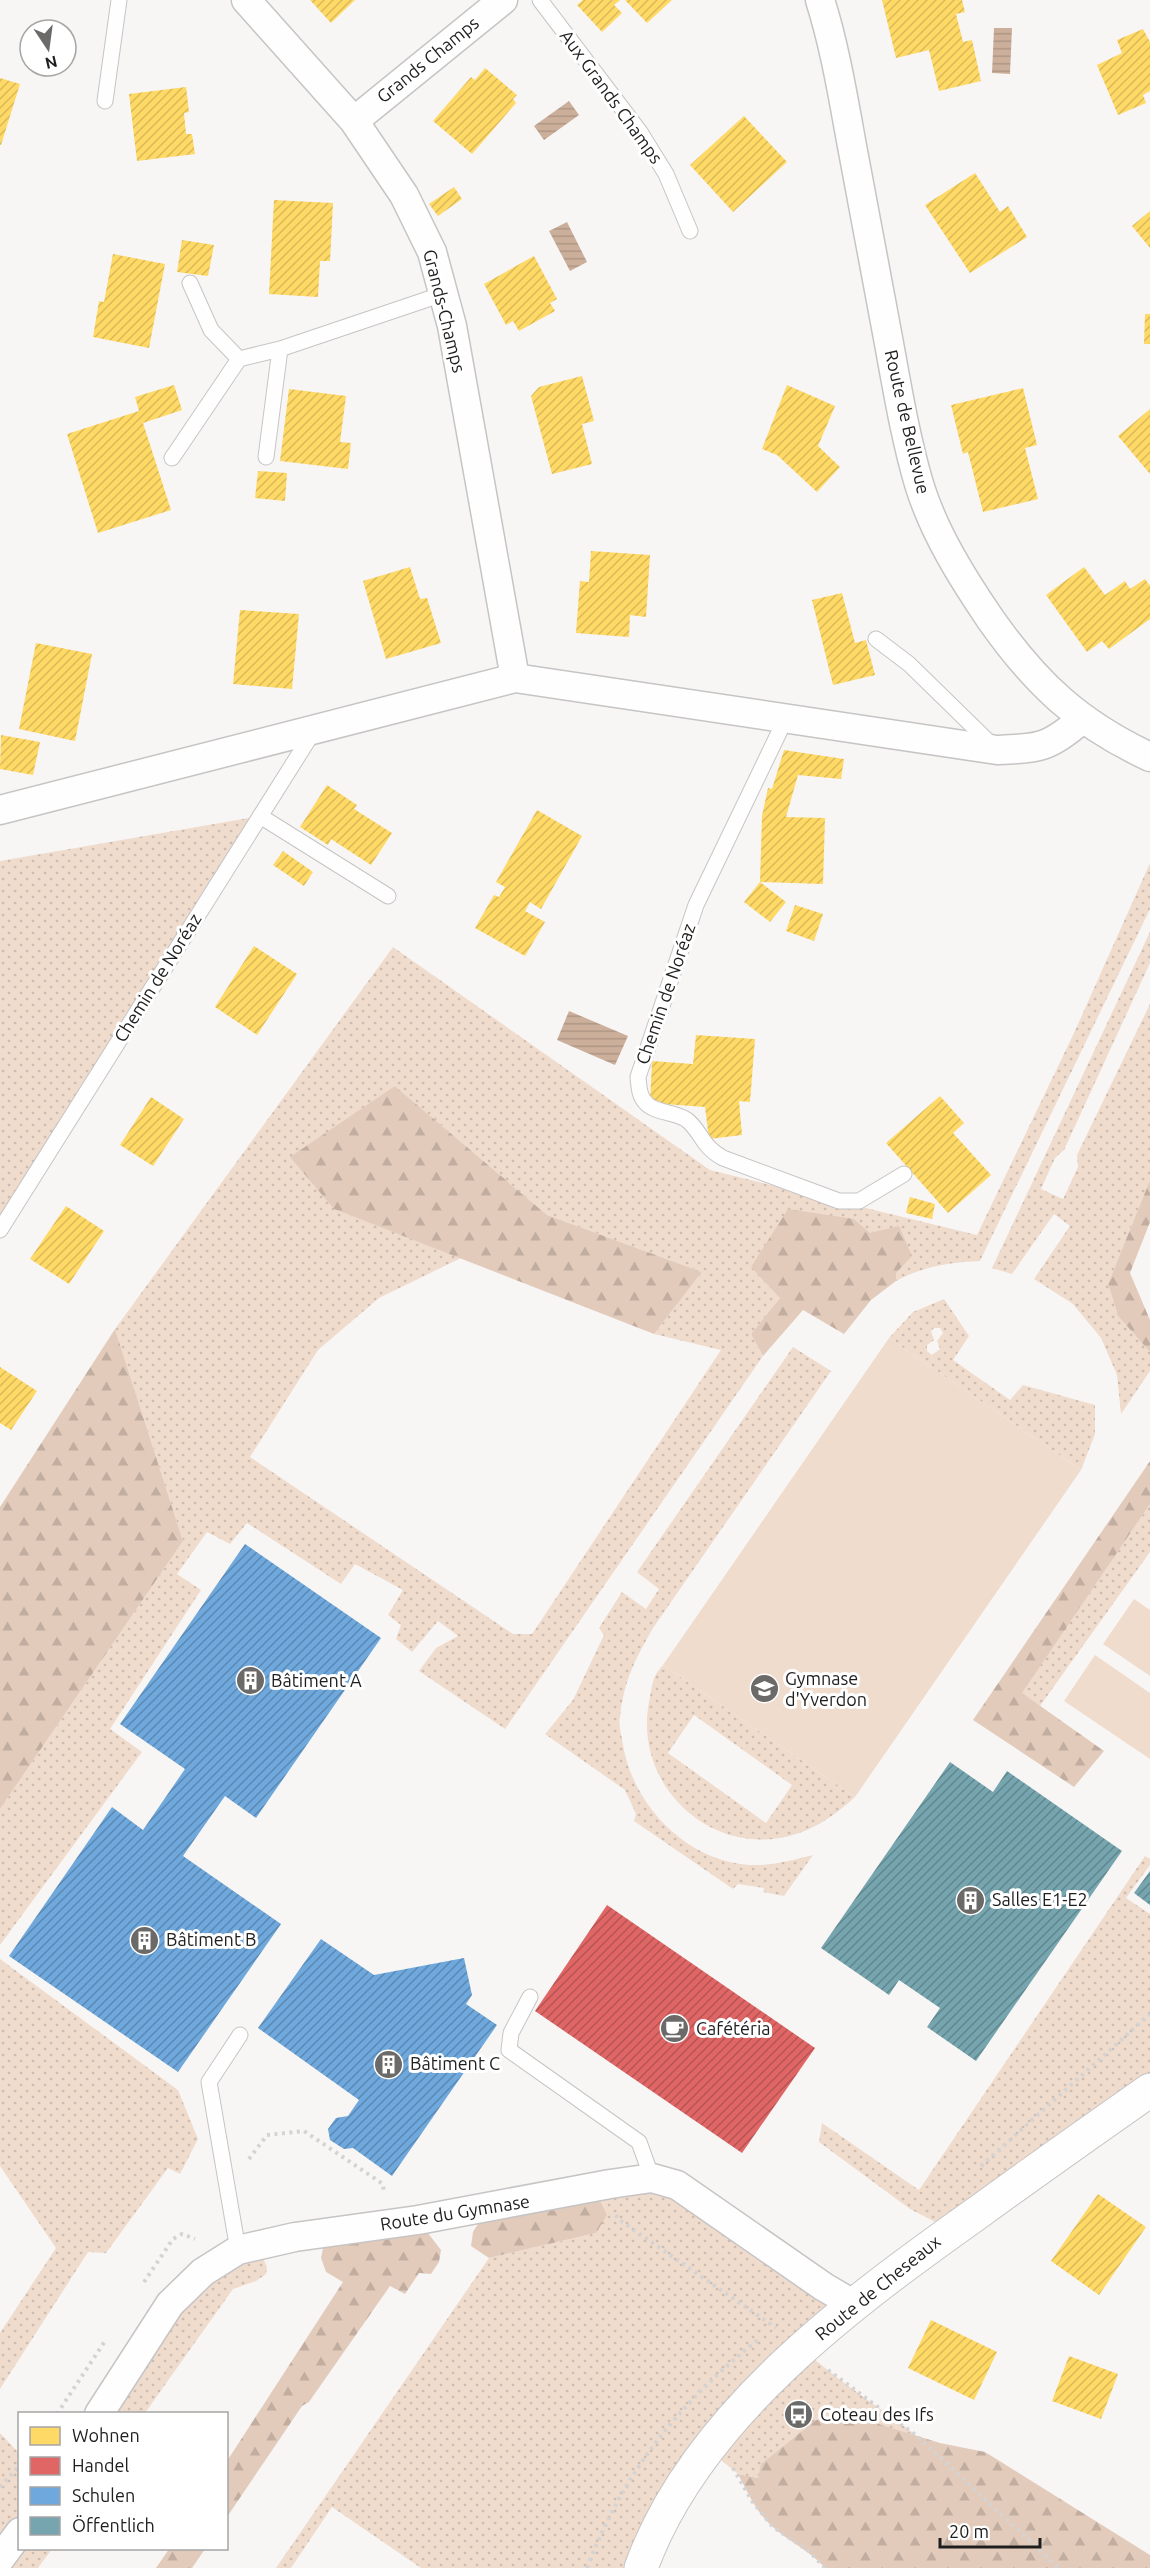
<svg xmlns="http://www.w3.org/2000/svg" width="1150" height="2568" font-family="Ubuntu,sans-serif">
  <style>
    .grass { fill: url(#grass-dots); fill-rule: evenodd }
    .forest { fill: url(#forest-firs) }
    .pitch { fill: #f0dccd }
    .water { fill: url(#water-rules) }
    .homes { fill: url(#homes-hatch) }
    .shops { fill: url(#shops-hatch) }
    .schools { fill: url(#schools-hatch) }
    .public { fill: url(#public-hatch) }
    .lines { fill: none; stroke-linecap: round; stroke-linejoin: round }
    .service-casing { stroke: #c6c4c4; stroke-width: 17 }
    .minor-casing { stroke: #c6c4c4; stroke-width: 31 }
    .tertiary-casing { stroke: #c6c4c4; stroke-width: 35 }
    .path { stroke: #d4d3d3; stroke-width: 4; stroke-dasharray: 3 4.5; stroke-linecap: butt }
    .service { stroke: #fefefe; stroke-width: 15 }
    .minor { stroke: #fefefe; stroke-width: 28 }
    .tertiary { stroke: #fefefe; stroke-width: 33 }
    .labels { text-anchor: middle; stroke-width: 6; stroke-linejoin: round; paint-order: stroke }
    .street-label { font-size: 18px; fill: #1f1e1e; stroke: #fff }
    .poi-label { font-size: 18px; fill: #1f1e1e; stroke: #fff; text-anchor: start }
  </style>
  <defs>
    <pattern id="grass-dots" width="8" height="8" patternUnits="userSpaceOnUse" patternTransform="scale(1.5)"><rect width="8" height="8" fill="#f0dccd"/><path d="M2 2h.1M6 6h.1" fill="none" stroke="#cdbcb0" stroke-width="1.8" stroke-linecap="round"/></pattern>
    <pattern id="forest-firs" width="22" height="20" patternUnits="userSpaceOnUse" patternTransform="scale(1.5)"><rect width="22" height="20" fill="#e3cbbb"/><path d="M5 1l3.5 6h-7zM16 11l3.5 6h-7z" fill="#c2aea0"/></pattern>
    <pattern id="water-rules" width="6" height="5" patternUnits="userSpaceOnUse" patternTransform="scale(1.5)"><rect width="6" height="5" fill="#cbaf9b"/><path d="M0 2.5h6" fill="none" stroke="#ae9685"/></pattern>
    <pattern id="homes-hatch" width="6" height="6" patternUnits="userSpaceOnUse" patternTransform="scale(1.5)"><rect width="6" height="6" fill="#ffd966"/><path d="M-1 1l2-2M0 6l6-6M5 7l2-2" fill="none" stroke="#daba58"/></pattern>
    <pattern id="shops-hatch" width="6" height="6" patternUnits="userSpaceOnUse" patternTransform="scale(1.5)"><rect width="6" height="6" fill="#e06666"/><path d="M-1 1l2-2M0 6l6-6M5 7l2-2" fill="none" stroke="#b55353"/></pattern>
    <pattern id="schools-hatch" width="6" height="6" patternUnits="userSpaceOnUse" patternTransform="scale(1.5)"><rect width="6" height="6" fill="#6fa8dc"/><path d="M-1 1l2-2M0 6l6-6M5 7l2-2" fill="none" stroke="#5b88b2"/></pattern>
    <pattern id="public-hatch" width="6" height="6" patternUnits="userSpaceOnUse" patternTransform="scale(1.5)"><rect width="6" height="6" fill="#76a5af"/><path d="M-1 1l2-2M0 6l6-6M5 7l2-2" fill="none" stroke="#60868e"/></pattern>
  </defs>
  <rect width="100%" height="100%" fill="#f8f6f5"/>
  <!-- grass -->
  <path class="grass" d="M260 816 0 1230V861Z
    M1150 863V909L980 1261C950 1262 922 1267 896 1281 895 1259 870 1233 854 1219L780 1298 751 1334 763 1356 505 1729 419 1671 436 1648 458 1636 438 1621 412 1652 396 1639 401 1625 388 1615 403 1590 355 1564 341 1584 247 1523 230 1544 207 1532 177 1574 201 1590 110 1729 142 1752 0 1945V1809L183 1541 115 1329 393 947 710 1170 977 1235 1074 1033ZM395 1086 547 1215 702 1272 654 1334 721 1350 532 1634H513L250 1457 318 1350 379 1298 461 1258 334 1209Z
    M1150 932V963L1064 1150 1055 1158 1041 1189 1063 1199 1078 1167 1077 1155 1150 1004V1180L1108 1284 1118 1316 1150 1352V1371L1121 1414 1117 1375 1101 1338 1073 1304 1034 1279 1070 1226 1054 1214 1012 1274 992 1268Z
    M944 1299 969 1336 953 1360 1010 1400 1023 1385 1095 1405V1434L1081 1470 889 1338 913 1312ZM934 1328H940L943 1333 937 1341 940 1349 932 1355 927 1351V1345L934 1340 931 1331Z
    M793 1347 831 1371 653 1628C635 1660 624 1680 620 1717 618 1726 622 1736 623 1745 633 1805 686 1861 750 1865 772 1866 793 1860 813 1855L784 1896 763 1892 764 1888 738 1884 733 1889 634 1821 636 1814 625 1790 545 1734 573 1700 604 1635 599 1628 622 1592 646 1609 659 1589 637 1572Z
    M1150 1504V1552L1040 1706 1021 1693Z
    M663 1665 855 1797C833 1817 810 1833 780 1838 701 1851 634 1779 649 1702 652 1687 652 1676 663 1665ZM694 1715 792 1785 766 1823 668 1753Z
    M1145 1856 1150 1859V1865L1126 1898 1150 1914V2090L941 2225 910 2209 819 2142 822 2123 919 2190Z
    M0 1959 178 2090 198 2139 180 2174 168 2168 106 2253 88 2252 0 2389V2333L56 2248 0 2166Z
    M652 2178 853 2304 804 2350C839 2382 880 2407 917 2436L847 2414 816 2420 762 2464 758 2478 738 2474 709 2450 641 2568H421L332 2507 291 2568H276L489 2258 596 2233 594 2189Z
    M257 2245 267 2267 266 2274 256 2281 233 2289 145 2413 99 2414 170 2304Z
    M0 2433 19 2453 20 2548 52 2549 38 2568H0Z"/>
  <!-- forest -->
  <path class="forest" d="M395 1086 547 1215 702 1272 654 1334 334 1209 290 1157Z
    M1150 1180V1222L1130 1273 1150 1320V1352L1118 1316 1108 1284Z
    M788 1209 854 1219 870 1233 899 1226 912 1256 896 1273V1281L871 1300 844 1334 803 1310 763 1356 751 1334 780 1298 751 1267Z
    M115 1329 183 1541 0 1809V1507Z
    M1150 1461V1504L1022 1693 1104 1751 1074 1787 973 1720Z
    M594 2189 607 2215 596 2233 489 2258 471 2246 473 2232 488 2208Z
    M418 2220 441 2250 439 2262 431 2274 419 2273 405 2294 390 2286 309 2402 302 2406 227 2517V2461L343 2282 326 2272 321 2258 326 2233Z
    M847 2414 940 2443 985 2452 1150 2555V2568H825C809 2550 791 2543 774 2528 757 2514 748 2493 738 2474L758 2478 761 2464 816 2420Z
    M169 2549V2548L205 2549 192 2568H156Z"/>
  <!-- pitch -->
  <path class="pitch" d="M889 1338 1081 1470 855 1797 663 1665Z
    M1134 1599 1150 1610V1676L1103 1644Z
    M1095 1655 1150 1693V1759L1064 1701Z"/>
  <!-- water -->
  <path class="water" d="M994 28H1012L1010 74 992 73Z
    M569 101 579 115 544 140 534 126Z
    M567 222 587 262 570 271 549 231Z
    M569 1011 628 1036 615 1065 557 1040Z"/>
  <!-- homes -->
  <path class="homes" d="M310 0H355L331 23Z
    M583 0H620L614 5 622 13 602 32 577 5Z
    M625 0H672L647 23Z
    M882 0H962L965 12 956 14 963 42 972 40 981 81 939 91 929 50 896 58Z
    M1143 29 1150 42V91L1143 95 1146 103 1118 115 1097 65 1122 53 1117 40Z
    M485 68 517 95 513 99 516 103 472 154 433 121 471 77 475 80Z
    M0 78 20 84 1 145H0Z
    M186 87 189 112 184 113 186 134H192L195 154 137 161 129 94Z
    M744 116 787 162 733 212 690 165Z
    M975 173 1000 212 1008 206 1027 237 970 273 925 205Z
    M454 187 462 199 438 216 429 204Z
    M274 200 333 203 330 261H320L318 297 269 294Z
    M1150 211V248L1132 226Z
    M182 240 214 245 208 276 177 272Z
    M113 254 165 264 149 348 93 337 99 301 104 302Z
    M534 256 557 299 550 303 555 311 519 331 513 321 506 325 484 284Z
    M1145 314H1150V344H1144Z
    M582 376 594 421 582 424 592 464 552 474 531 396 539 387Z
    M174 385 182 410 143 423 171 510 98 533 67 434 139 411 135 397Z
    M787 385 835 406 818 446 840 467 817 492 777 455 762 449Z
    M1023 388 1037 445 1025 448 1038 499 983 512 968 452 963 454 951 405Z
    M289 389 346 396 340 442 351 443 348 469 280 461Z
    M1150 409V474L1118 436Z
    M258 471 287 473 285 501 255 498Z
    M591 551 650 555 646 617 630 615 629 637 576 633 580 581 589 582Z
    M410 567 420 599 427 598 441 643 386 659 363 581Z
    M1084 567 1105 595 1125 581 1130 589 1145 579 1150 586V619L1109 649 1102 641 1087 652 1046 595Z
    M842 593 855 643 866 640 875 675 833 685 812 600Z
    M240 610 299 614 292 689 233 684Z
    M36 643 92 654 75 741 19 729Z
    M1 735 40 742 33 775 0 769Z
    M784 750 844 759 841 779 798 775 786 817 825 818 823 884 760 882 762 816 768 788 772 789Z
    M327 785 357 805 354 809 392 833 371 865 331 839 328 845 300 827Z
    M537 810 582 836 541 909 530 902 525 911 545 922 525 956 475 928 494 895 499 897 505 887 496 882Z
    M283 851 313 872 304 886 273 865Z
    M760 882 786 902 770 922 744 902Z
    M795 905 823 914 814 941 786 931Z
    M254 946 297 974 257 1035 215 1007Z
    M696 1035 755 1039 750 1102 739 1101 742 1135 709 1139 705 1107 650 1103 652 1061 693 1064Z
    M940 1096 964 1123 953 1133 991 1175 948 1213 886 1143Z
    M151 1097 184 1119 153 1166 120 1145Z
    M910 1197 935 1204 932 1219 906 1213Z
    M66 1206 104 1231 69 1284 30 1259Z
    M0 1367 37 1391 11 1430 0 1423Z
    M1098 2194 1146 2227 1099 2295 1051 2261Z
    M931 2320 997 2352 974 2400 908 2368Z
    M1069 2356 1118 2374 1101 2419 1052 2401Z"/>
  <!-- shops -->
  <path class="shops" d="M607 1905 815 2048 742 2153 535 2011Z"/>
  <!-- schools -->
  <path class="schools" d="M245 1544 381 1638 256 1818 225 1796 183 1856 281 1924 178 2072 9 1956 112 1807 143 1830 185 1769 120 1724Z
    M321 1939 374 1975 464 1958 472 1995 466 2004 497 2025 392 2176 353 2148 344 2149 330 2140 328 2129 336 2118 348 2116 359 2100 258 2028Z"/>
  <!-- public -->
  <path class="public" d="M950 1762 993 1792 1007 1771 1122 1851 976 2061 927 2027 940 2008 899 1980 889 1995 821 1948Z
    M1150 1871V1905L1134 1893Z"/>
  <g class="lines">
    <defs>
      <path id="service" d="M540 0 640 132 666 174 690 231
        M105 101 119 0
        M190 283 211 330 239 359
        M266 457 280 349
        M172 458 239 359 280 349 443 294
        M876 639 909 664 995 748
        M786 718 696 905 638 1077C639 1087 639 1097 647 1104 656 1113 676 1112 687 1120 702 1132 701 1146 723 1158L839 1201H859L904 1174
        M260 816 388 896
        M0 1230 315 729
        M530 1997 511 2033 509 2050 639 2142 652 2178
        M238 2250 209 2082 240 2035"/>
      <path id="minor" d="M246 0 354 121 404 195 432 252 452 326 515 678
        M820 0C835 47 843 97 852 146 864 210 876 274 888 338 897 387 905 436 919 484 934 533 963 579 991 620 1036 684 1079 724 1150 757
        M354 121 503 0
        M0 810 515 678 997 750C1040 748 1049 748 1082 719
        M99 2414 170 2304 203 2272 238 2250 295 2237 418 2220 610 2184 652 2178 677 2185 824 2287 853 2304
        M0 2559 20 2532"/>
      <path id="tertiary" d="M641 2568C696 2415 852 2302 980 2211 1036 2170 1093 2130 1150 2090"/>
    </defs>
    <!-- service casing -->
    <use href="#service" class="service-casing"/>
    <!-- minor casing -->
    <use href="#minor" class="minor-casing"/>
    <!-- tertiary casing -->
    <use href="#tertiary" class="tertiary-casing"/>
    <!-- path -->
    <path class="path" d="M249 2159 267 2135 304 2131 383 2184 384 2194
      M981 2166 1150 2014
      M616 2215 618 2219 776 2328
      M144 2282 173 2239 182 2234 195 2239
      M828 2370 917 2436 1059 2568
      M57 2414 105 2341
      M733 2468 752 2501 773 2527 809 2551 825 2568
      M0 2487 20 2465
      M587 2568C624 2471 680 2402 760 2338"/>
    <!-- service -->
    <use href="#service" class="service"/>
    <!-- minor -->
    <use href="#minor" class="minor"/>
    <!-- tertiary -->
    <use href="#tertiary" class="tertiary"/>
  </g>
  <!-- icons -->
  <defs>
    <symbol id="building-disc" viewBox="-11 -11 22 22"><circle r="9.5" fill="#6b6a69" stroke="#fff"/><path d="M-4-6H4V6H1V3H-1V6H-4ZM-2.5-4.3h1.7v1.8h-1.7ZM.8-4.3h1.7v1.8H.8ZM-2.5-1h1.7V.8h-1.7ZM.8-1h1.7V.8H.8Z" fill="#fff"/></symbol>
    <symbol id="school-disc" viewBox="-11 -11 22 22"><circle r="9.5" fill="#6b6a69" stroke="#fff"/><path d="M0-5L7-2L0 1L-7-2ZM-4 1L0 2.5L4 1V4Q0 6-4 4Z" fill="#fff"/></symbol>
    <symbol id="cafe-disc" viewBox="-11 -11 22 22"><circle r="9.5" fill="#6b6a69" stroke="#fff"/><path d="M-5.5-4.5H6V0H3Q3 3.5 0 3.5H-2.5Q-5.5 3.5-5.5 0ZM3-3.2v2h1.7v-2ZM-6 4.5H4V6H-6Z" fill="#fff"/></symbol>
    <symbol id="bus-disc" viewBox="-11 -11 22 22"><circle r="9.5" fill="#6b6a69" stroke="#fff"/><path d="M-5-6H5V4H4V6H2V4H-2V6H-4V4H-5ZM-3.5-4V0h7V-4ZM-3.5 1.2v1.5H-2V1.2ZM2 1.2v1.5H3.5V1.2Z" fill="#fff"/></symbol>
  </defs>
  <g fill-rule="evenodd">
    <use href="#building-disc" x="234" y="1664" width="33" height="33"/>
    <use href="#school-disc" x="748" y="1672" width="33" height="33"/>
    <use href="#building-disc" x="954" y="1884" width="33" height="33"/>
    <use href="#building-disc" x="128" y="1924" width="33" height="33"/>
    <use href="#cafe-disc" x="658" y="2012" width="33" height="33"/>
    <use href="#building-disc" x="372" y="2048" width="33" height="33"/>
    <use href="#bus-disc" x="782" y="2398" width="33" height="33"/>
  </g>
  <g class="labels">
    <!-- street labels -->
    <g class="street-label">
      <text transform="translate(428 60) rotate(-39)" y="6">Grands Champs</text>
      <text transform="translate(611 97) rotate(54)" y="6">Aux Grands Champs</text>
      <text transform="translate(444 311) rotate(76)" y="6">Grands-Champs</text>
      <text transform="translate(907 422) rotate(77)" y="6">Route de Bellevue</text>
      <text transform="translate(158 978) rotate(-58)" y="6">Chemin de Noréaz</text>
      <text transform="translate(666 994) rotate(-71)" y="6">Chemin de Noréaz</text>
      <text transform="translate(455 2213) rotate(-9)" y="6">Route du Gymnase</text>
      <text transform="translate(878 2288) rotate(-39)" y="6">Route de Cheseaux</text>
    </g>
    <!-- poi labels -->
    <g class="poi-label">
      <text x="785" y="1685">Gymnase<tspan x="785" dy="21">d'Yverdon</tspan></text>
      <text x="271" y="1687">Bâtiment A</text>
      <text x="992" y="1906">Salles E1-E2</text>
      <text x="166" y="1946">Bâtiment B</text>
      <text x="696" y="2035">Cafétéria</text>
      <text x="410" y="2070">Bâtiment C</text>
      <text x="820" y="2421">Coteau des Ifs</text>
    </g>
  </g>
  <!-- legend -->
  <rect x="18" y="2412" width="210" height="138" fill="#ffffff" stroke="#a5a5a5" stroke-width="1.5"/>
  <rect x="30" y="2427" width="30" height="18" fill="#ffd966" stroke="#a5a5a5" stroke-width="1.5"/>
  <text x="72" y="2442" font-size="18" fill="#1f1e1e">Wohnen</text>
  <rect x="30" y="2457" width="30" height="18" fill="#e06666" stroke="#a5a5a5" stroke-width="1.5"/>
  <text x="72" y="2472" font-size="18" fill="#1f1e1e">Handel</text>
  <rect x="30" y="2487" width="30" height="18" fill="#6fa8dc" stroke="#a5a5a5" stroke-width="1.5"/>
  <text x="72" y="2502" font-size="18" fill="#1f1e1e">Schulen</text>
  <rect x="30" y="2517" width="30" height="18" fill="#76a5af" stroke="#a5a5a5" stroke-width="1.5"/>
  <text x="72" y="2532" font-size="18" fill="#1f1e1e">Öffentlich</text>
  <!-- north arrow -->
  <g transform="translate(48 48) rotate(167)"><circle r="28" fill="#ffffff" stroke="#a5a5a5" stroke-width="1.5"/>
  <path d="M0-4.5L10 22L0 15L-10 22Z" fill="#6b6a69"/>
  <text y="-9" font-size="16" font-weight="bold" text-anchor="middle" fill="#1f1e1e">N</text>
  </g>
  <!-- scale -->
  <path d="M940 2538v9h100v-9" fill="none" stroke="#1f1e1e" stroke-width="3"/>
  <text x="949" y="2538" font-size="18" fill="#1f1e1e" stroke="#ffffff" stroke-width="4.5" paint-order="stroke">20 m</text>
</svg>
